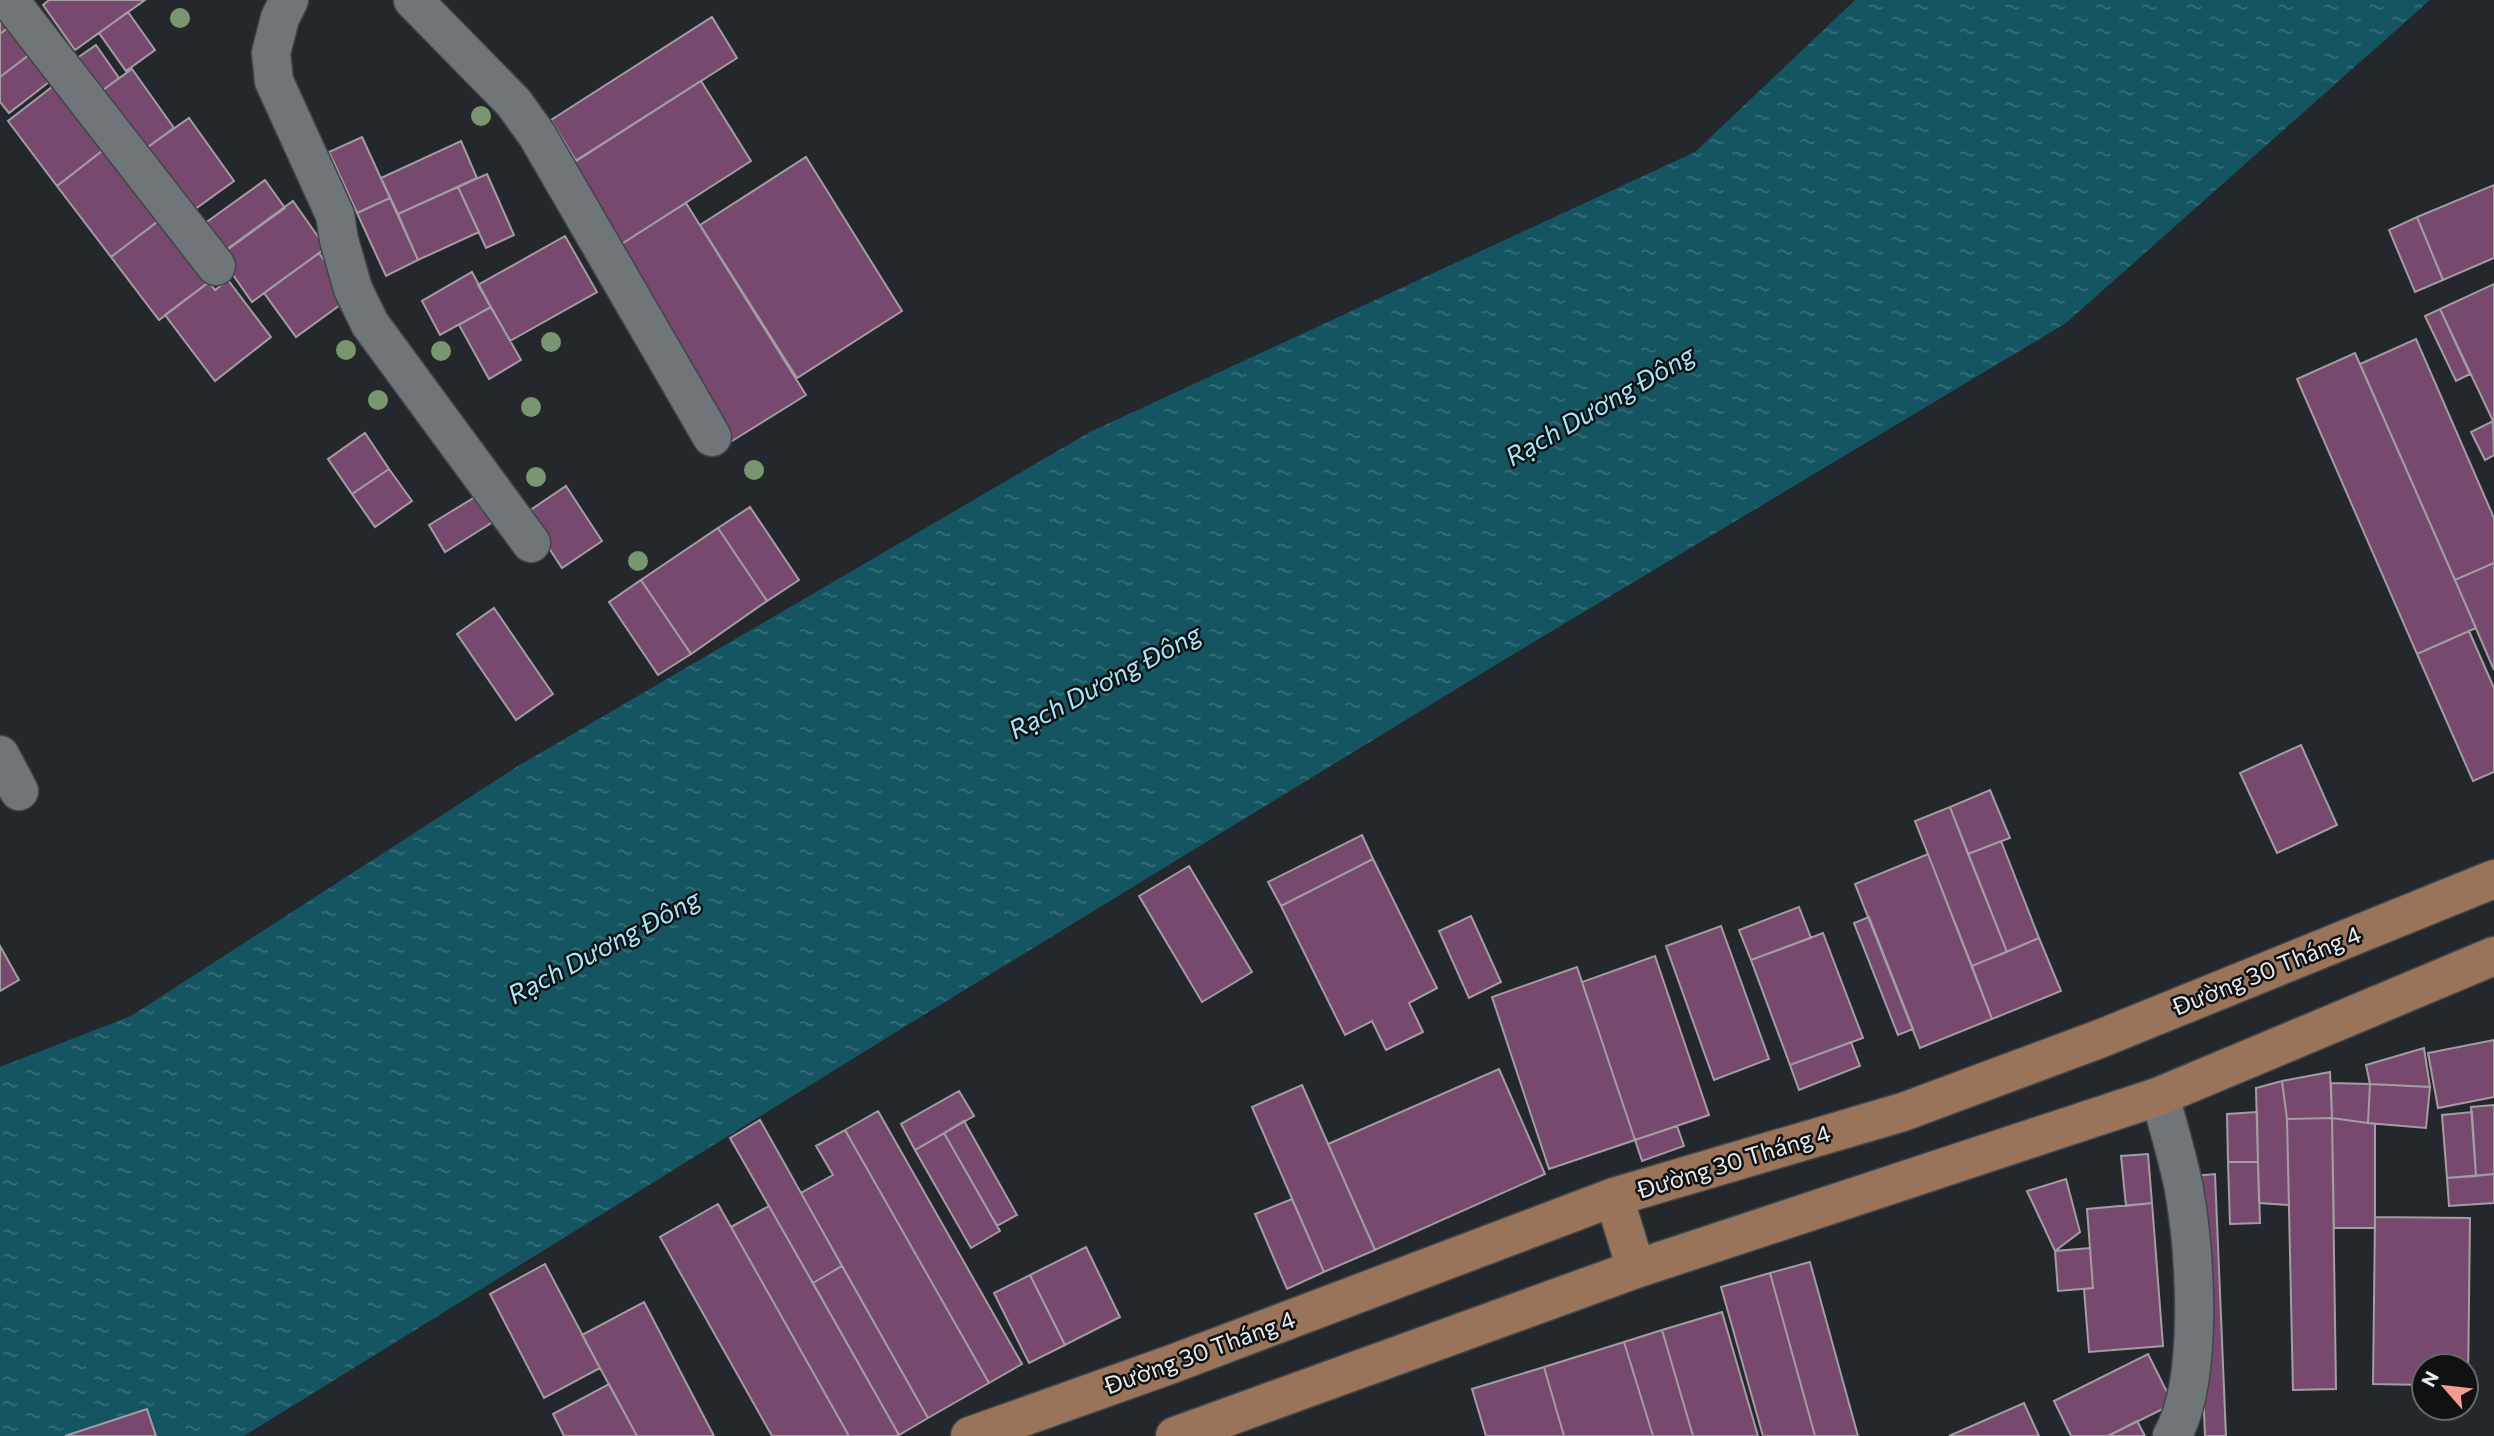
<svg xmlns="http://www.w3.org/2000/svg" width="2494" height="1436" font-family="Commissioner,sans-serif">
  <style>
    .water { fill: url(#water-ripples) }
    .building { fill: #77496e; stroke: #a39da2; stroke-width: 2 }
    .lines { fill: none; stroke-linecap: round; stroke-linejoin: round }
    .minor-casing { stroke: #424548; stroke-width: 41 }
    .major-casing { stroke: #424548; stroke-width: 41 }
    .minor { stroke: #6f7579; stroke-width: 38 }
    .major { stroke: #9a745a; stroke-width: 38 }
    .tree { fill: #789770 }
    .labels { text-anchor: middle; stroke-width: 5; stroke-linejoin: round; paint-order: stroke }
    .street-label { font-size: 24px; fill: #e8ebee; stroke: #0f1112 }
    .water-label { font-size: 26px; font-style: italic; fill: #a8e7f7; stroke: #0f1112 }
  </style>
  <defs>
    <pattern id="water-ripples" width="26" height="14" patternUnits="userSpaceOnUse" patternTransform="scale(1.75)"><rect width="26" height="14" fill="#155562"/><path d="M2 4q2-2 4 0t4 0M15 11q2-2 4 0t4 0" fill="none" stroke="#376e79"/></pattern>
  </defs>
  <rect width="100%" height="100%" fill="#24282c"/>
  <!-- water -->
  <path class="water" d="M1855 0H2430L2066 323 1507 658 909 1024 244 1436H0V1067L131 1016 518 766 1090 432 1695 152Z"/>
  <!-- building -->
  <path class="building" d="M0 0 17 21 0 34Z
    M49 0H145L75 50 43 5Z
    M128 12 155 50 126 71 99 33Z
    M712 17 737 58 576 161 551 120Z
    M17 21 38 48 0 77V34Z
    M96 45 119 78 103 90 76 59Z
    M38 48 58 75 9 113 0 102V77Z
    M132 69 174 128 145 149 103 90Z
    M61 80 111 144 57 186 8 121Z
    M701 81 751 161 612 250 561 170Z
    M189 118 234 181 191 212 145 149Z
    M362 137 390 198 357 213 329 152Z
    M461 141 477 178 398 214 381 178Z
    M111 144 165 216 111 257 57 186Z
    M806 157 902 311 797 378 700 225Z
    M487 174 514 235 486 248 458 187Z
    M265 180 285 208 224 252 204 224Z
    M2494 185V258L2443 280 2417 217Z
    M458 187 479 232 418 260 398 214Z
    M390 198 418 260 386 276 357 213Z
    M293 201 326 248 252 302 219 255Z
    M686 203 806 395 732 441 612 250Z
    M165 216 213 279 159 320 111 257Z
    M2417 217 2443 280 2415 292 2389 230Z
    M565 236 597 292 510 341 478 285Z
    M319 253 351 297 296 337 264 293Z
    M472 272 491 307 440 335 422 301Z
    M228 280 271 337 215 381 165 315 209 282 215 290Z
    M2494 284V423L2440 309Z
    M491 307 521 360 489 379 459 325Z
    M2440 309 2470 374 2456 381 2425 316Z
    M2416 339 2494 518V563L2455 580 2360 364Z
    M2355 353 2476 628 2417 654 2297 379Z
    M2493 421 2494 455 2485 460 2471 432Z
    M365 433 389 469 352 494 328 459Z
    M389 469 412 501 375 527 352 494Z
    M566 486 602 541 562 568 526 513Z
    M480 494 496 520 445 552 429 525Z
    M750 507 799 580 767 601 718 528Z
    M718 528 767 601 691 654 641 580Z
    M2494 563V670L2455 580Z
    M641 580 691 654 658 675 609 602Z
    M494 608 553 694 516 720 457 634Z
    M2469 631 2494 688V772L2473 781 2417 654Z
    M2301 745 2337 825 2277 853 2240 773Z
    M1990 790 2010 838 1968 854 1950 807Z
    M1950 807 2007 952 1972 966 1915 821Z
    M1362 835 1373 859 1281 906 1268 882Z
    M2001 841 2039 938 2007 952 1968 854Z
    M1928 854 1992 1019 1920 1048 1855 884Z
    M1373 859 1437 988 1409 1003 1423 1032 1386 1050 1372 1021 1345 1035 1281 906Z
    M1189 866 1252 972 1202 1002 1139 896Z
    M1799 907 1811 938 1751 960 1739 930Z
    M1471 916 1501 982 1469 998 1439 931Z
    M1869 917 1913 1029 1898 1035 1854 923Z
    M1721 926 1769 1059 1714 1080 1666 946Z
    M1823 933 1863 1038 1790 1065 1751 960Z
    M2039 938 2061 991 1992 1019 1972 966Z
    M0 946 19 980 0 991Z
    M1655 956 1709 1115 1635 1140 1582 982Z
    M1577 967 1635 1140 1549 1169 1492 997Z
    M2494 1040V1097L2438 1108 2428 1053Z
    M1851 1042 1860 1066 1799 1090 1790 1065Z
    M2424 1048 2430 1087 2370 1084 2366 1065Z
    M1499 1069 1545 1174 1375 1250 1328 1144Z
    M2330 1072 2332 1118 2287 1119 2282 1081Z
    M2282 1081 2287 1119 2289 1205 2259 1203 2256 1088Z
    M2331 1083 2370 1084 2368 1123 2332 1118Z
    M2370 1084 2430 1087 2426 1128 2368 1123Z
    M1302 1085 1375 1250 1324 1272 1252 1107Z
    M959 1091 974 1116 915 1150 901 1124Z
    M2494 1105V1174L2476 1176 2471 1107Z
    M878 1111 1022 1364 989 1383 845 1130Z
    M2257 1112 2258 1162H2228L2227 1114Z
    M2472 1112 2476 1176 2447 1178 2442 1115Z
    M2332 1118 2336 1389 2293 1390 2287 1119Z
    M2332 1118 2375 1124V1228H2334Z
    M760 1120 842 1266 813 1283 730 1138Z
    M964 1121 1017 1215 997 1226 944 1133Z
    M1677 1126 1684 1146 1642 1161 1635 1140Z
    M845 1130 989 1383 928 1418 801 1193 833 1175 816 1146Z
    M944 1133 1000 1231 971 1248 915 1150Z
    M2148 1154 2152 1203 2126 1206 2121 1156Z
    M2228 1162H2258L2260 1223 2230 1224Z
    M2215 1174 2226 1436H2205L2194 1176Z
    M2494 1174V1203L2449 1206 2447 1178Z
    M2066 1179 2080 1232 2055 1251 2027 1191Z
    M1292 1199 1324 1272 1287 1289 1255 1214Z
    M2152 1203 2163 1346 2089 1352 2084 1289 2093 1288 2087 1209Z
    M718 1204 731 1227 849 1436H772L660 1237Z
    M769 1206 899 1435 896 1436H849L731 1227Z
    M2375 1217 2470 1218 2468 1385H2466V1366H2424V1385L2373 1384Z
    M1086 1247 1120 1317 1065 1345 1030 1275Z
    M2090 1248 2093 1288 2058 1291 2055 1251Z
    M1810 1262 1858 1436H1815L1770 1273Z
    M545 1264 600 1368 544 1398 490 1294Z
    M842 1266 928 1418 899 1435 813 1283Z
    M1770 1273 1815 1436H1763L1721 1287Z
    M1030 1275 1065 1345 1029 1363 994 1293Z
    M644 1302 714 1436H637L582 1335Z
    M1722 1312 1758 1436H1693L1662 1330Z
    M1662 1330 1693 1436H1653L1624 1342Z
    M1624 1342 1653 1436H1564L1544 1367Z
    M2148 1354 2173 1404 2108 1436H2071L2054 1401Z
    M1544 1367 1564 1436H1486L1472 1389Z
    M609 1384 637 1436H564L553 1414Z
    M2024 1403 2039 1436H1949Z
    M147 1409 156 1436H65Z
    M2137 1421 2145 1436H2108Z"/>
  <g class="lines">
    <defs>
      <path id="minor" d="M9 0 216 266
        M289 0 280 18 271 53 274 81 335 215 339 240 353 289 370 324 531 543
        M413 0 514 103 537 135 712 437
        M0 755 19 791
        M2160 1096C2168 1126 2178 1158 2184 1189 2195 1252 2204 1381 2172 1436"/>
      <path id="major" d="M1614 1197 1636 1269
        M970 1436 1172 1364 1614 1197 1903 1112 2102 1038 2494 879
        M1175 1436 1636 1269 2160 1096 2494 956"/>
    </defs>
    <!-- minor casing -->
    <use href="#minor" class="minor-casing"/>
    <!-- major casing -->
    <use href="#major" class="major-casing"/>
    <!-- minor -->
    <use href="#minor" class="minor"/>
    <!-- major -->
    <use href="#major" class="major"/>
  </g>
  <!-- trees -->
  <g class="tree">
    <circle cx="180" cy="18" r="10"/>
    <circle cx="481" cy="116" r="10"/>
    <circle cx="551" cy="342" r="10"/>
    <circle cx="346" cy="350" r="10"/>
    <circle cx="441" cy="351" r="10"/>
    <circle cx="378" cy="400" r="10"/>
    <circle cx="531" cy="407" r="10"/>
    <circle cx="754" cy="470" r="10"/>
    <circle cx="536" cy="477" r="10"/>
    <circle cx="638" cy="561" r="10"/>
  </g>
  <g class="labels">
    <!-- street labels -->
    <g class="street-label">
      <text transform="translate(2267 971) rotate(-22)" y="8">Đường 30 Tháng 4</text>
      <text transform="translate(1734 1162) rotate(-17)" y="8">Đường 30 Tháng 4</text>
      <text transform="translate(1200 1353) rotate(-20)" y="8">Đường 30 Tháng 4</text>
    </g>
    <!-- water labels -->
    <g class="water-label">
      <text transform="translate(1600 406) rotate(-30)" y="9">Rạch Dương Đông</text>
      <text transform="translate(1105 682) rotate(-28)" y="9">Rạch Dương Đông</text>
      <text transform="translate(604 947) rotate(-28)" y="9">Rạch Dương Đông</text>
    </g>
  </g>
  <!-- north arrow -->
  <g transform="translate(2445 1387) rotate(298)"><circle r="33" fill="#0f1112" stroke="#66686a" stroke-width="2"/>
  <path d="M0-5L12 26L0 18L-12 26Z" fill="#f59c90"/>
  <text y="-10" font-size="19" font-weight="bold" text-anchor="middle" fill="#e8ebee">N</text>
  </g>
</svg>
